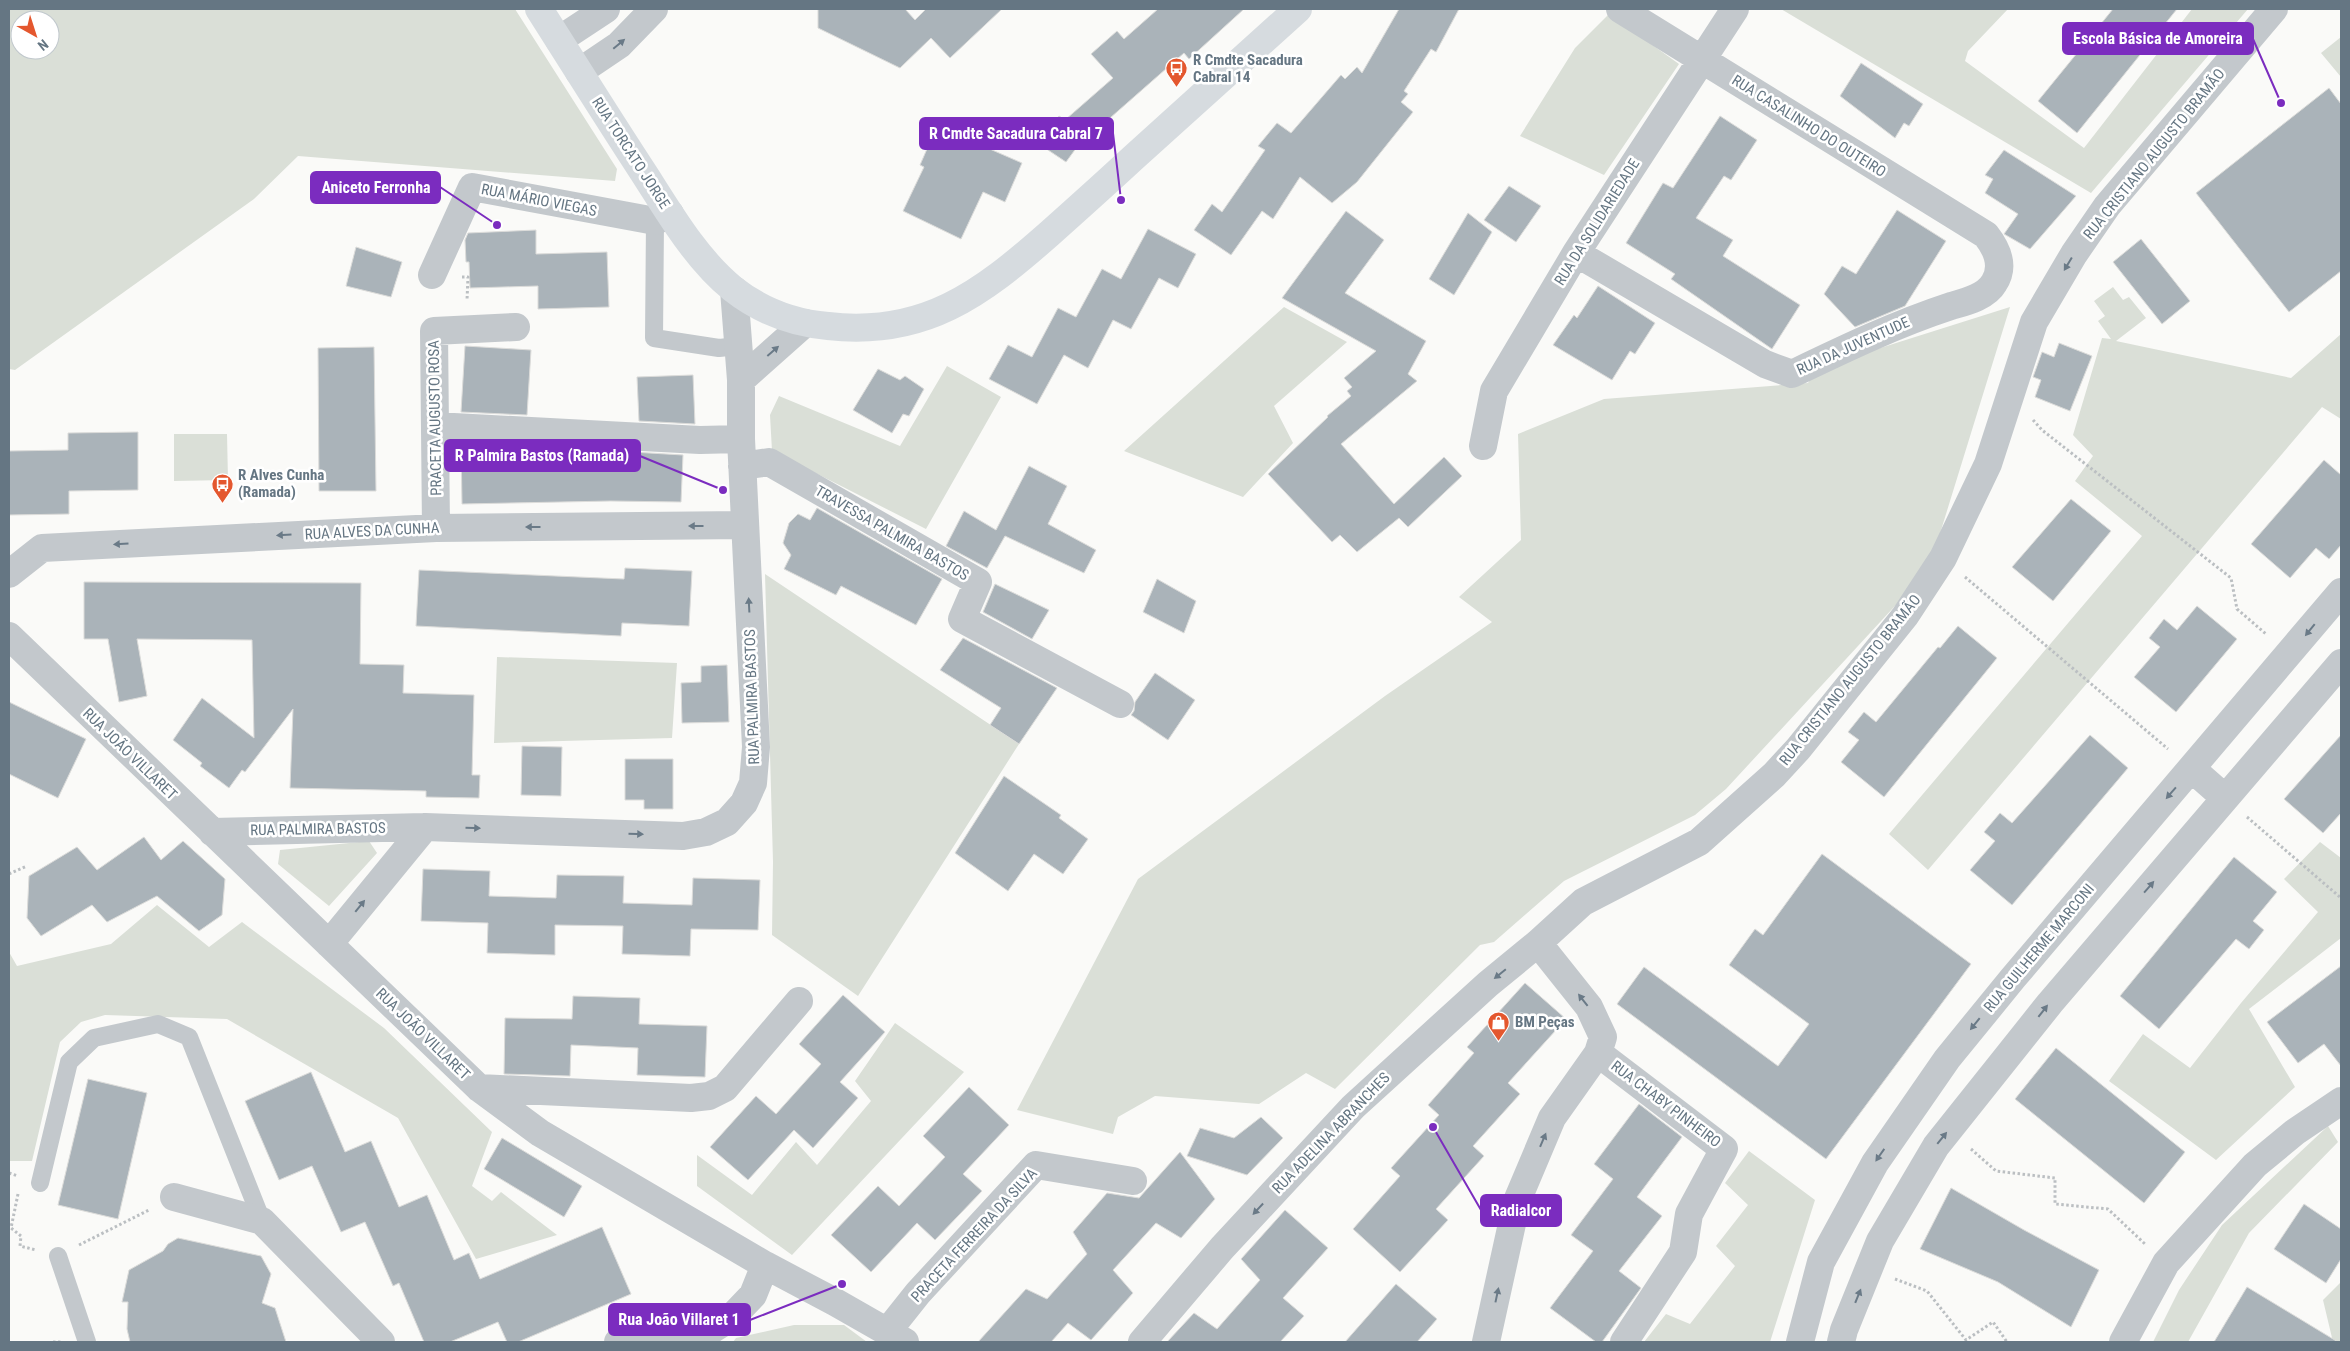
<svg xmlns="http://www.w3.org/2000/svg" width="2350" height="1351" font-family="'Roboto Condensed',sans-serif">
  <style>
    .green { fill: #dadfd7; fill-rule: evenodd }
    .building { fill: #aab3b9; stroke: #dcdcda }
    .lines { fill: none; stroke-linecap: round; stroke-linejoin: round }
    .path { stroke: #bbbfc2; stroke-width: 3; stroke-dasharray: 2.5 2.5; stroke-linecap: butt }
    .service { stroke: #c3c8cc; stroke-width: 18 }
    .minor { stroke: #c3c8cc; stroke-width: 28 }
    .secondary { stroke: #d6dbdf; stroke-width: 28 }
    .oneway { fill: #6a7a87 }
    .labels { text-anchor: middle; stroke-width: 5; stroke-linejoin: round; paint-order: stroke }
    .poi-label { font-size: 15px; font-weight: bold; fill: #657683; stroke: #fff; text-anchor: start }
    .street-label { font-size: 15px; fill: #657683; stroke: #fff }
    .leader { fill: none; stroke: #7b2cbf; stroke-width: 2 }
    .callout-dot { fill: #7b2cbf; stroke: #fff; stroke-width: 2 }
    .callout { fill: #7b2cbf; stroke: #7b2cbf; stroke-width: 2 }
    .callout-label { font-size: 16px; text-anchor: middle; font-weight: bold; fill: #fff }
  </style>
  <rect width="100%" height="100%" fill="#fafaf8"/>
  <!-- green -->
  <path class="green" d="M9 9H515L617 169 615 181 298 156 254 199 15 370 9 369ZM20 20H50V50H20Z
    M1781 9H2008L1968 51 1965 61 2084 148 2192 9H2248L2091 193Z
    M1609 14 1679 64 1604 175 1520 136 1575 48Z
    M2341 37V77L2321 53Z
    M2113 287 2123 300 2129 297 2146 318 2116 341 2291 378 2341 334V419L2322 407 1928 870 1889 834 2142 536 2075 481 2093 456 2073 435 2102 338 2111 339 2098 321 2105 316 2094 301Z
    M1284 307 1347 342 1274 406 1293 443 1243 497 1124 451Z
    M2010 307 1929 569 1726 789 1695 815 1564 881 1494 942 1480 945 1335 1089 1306 1073 1259 1104 1155 1096 1118 1117 1113 1134 1017 1110 1138 879 1385 696 1492 622 1459 597 1521 540 1518 434 1604 399 1808 383 1817 368Z
    M947 366 1001 397 926 529 772 451 770 415 779 396 900 446Z
    M174 434H227L228 480 174 481Z
    M765 574 1019 744 858 996 772 935 773 862Z
    M497 657 677 663 672 738 494 743Z
    M369 841 377 853 329 906 278 864 280 850Z
    M2320 842 2341 858V938L2249 1009 2295 1087 2216 1160 2109 1081 2143 1034 2190 1068 2241 1003 2318 912 2284 879Z
    M157 905 209 947 242 922 384 1028 492 1132 472 1186 492 1201 501 1192 557 1235 476 1259 398 1118 227 1019 105 1015 81 1022 60 1042 32 1161H9V952L17 966 111 944Z
    M895 1023 964 1072 792 1255 697 1186V1155L752 1195 796 1142 817 1165 871 1101 855 1081Z
    M2328 1126 2338 1142 2249 1233 2188 1342H2153L2179 1290 2222 1225Z
    M1749 1151 1815 1200 1770 1342H1644L1666 1314 1690 1324 1735 1266 1716 1246 1748 1205 1725 1183Z
    M2341 1282V1342H2333L2323 1300Z
    M794 1325H844L867 1342H733L736 1338Z"/>
  <!-- building -->
  <path class="building" d="M818 9H905L915 20 926 9H1002L950 58 931 38 900 68 818 28Z
    M1158 9H1244L1189 59 1184 53 1077 147 1066 162 1039 144 1059 116 1065 120 1113 78 1091 54 1117 31 1124 39Z
    M1399 9H1459L1436 52 1431 49 1404 91 1408 94 1401 102 1413 112 1357 182 1332 203 1300 177 1273 219 1262 211 1231 255 1194 230 1212 204 1222 212 1265 150 1258 146 1277 123 1291 133 1341 75 1345 79 1357 67 1362 73Z
    M2113 9H2177L2077 133 2038 101Z
    M1861 63 1923 104 1909 126 1904 123 1895 138 1840 96Z
    M2329 88 2341 104V271L2289 312 2196 193Z
    M1720 116 1757 140 1731 180 1724 176 1696 218 1733 240 1723 256 1800 305 1772 349 1671 279 1675 274 1626 243 1663 183 1673 188Z
    M937 126 1022 163 1005 202 983 192 961 239 903 211 924 167 920 165Z
    M2004 150 2076 196 2030 249 2004 234 2018 214 1985 193 1993 179 1985 175Z
    M1509 186 1541 206 1516 242 1484 220Z
    M1897 210 1946 241 1905 306 1855 327 1824 294 1842 266 1856 274Z
    M1346 211 1384 240 1345 293 1426 341 1408 374 1417 381 1341 444 1394 504 1444 457 1462 476 1408 527 1399 518 1357 552 1340 535 1332 542 1268 474 1328 417 1327 416 1351 396 1347 391 1352 387 1344 378 1376 351 1282 298Z
    M1468 213 1492 232 1454 295 1429 279Z
    M1148 229 1196 254 1178 288 1159 278 1131 329 1113 320 1088 368 1064 355 1037 404 989 379 1008 345 1032 357 1058 308 1076 317 1102 269 1121 279Z
    M536 230V254L607 252 609 307 538 309V286L470 288 469 262H466L465 240 468 233Z
    M2141 239 2190 301 2162 324 2113 262Z
    M356 247 402 262 391 297 346 286Z
    M1598 286 1655 323 1635 354 1630 351 1612 380 1553 345 1574 315 1577 318Z
    M2059 343 2092 356 2070 411 2035 397 2041 380 2033 377 2042 352 2054 357Z
    M465 346 531 350 527 415 461 412Z
    M374 347 376 491H319L318 348Z
    M878 369 900 380 905 376 924 389 909 416 903 414 892 433 853 410Z
    M693 375 695 424 639 421 637 377Z
    M138 432V490L69 491V514L9 515V451L68 450V433Z
    M461 443 525 446V453L615 451 683 455 681 502 611 501 462 504Z
    M2324 460 2341 475V545L2329 559 2316 548 2290 578 2251 544Z
    M1029 466 1067 486 1048 524 1096 550 1084 573 1005 536 987 568 946 546 964 511 996 530Z
    M2071 499 2111 531 2053 601 2012 567Z
    M817 508 942 579 916 625 841 586 836 595 784 569 791 555 783 543 789 523 798 514 810 520Z
    M625 568 692 571 689 626 622 623 621 636 416 626 419 570 624 579Z
    M1157 579 1196 601 1184 633 1143 612Z
    M84 582 361 583 360 664 404 665 403 693 474 695 472 775H480L479 798 426 797V791L290 788 293 709 245 772 242 770 229 788 200 766 202 763 173 740 202 698 254 738 252 640 137 639 147 696 119 702 108 639H84Z
    M995 584 1049 610 1032 639 983 612Z
    M2197 606 2237 639 2176 712 2134 677 2160 647 2149 638 2164 619 2177 630Z
    M1958 626 1997 658 1884 797 1841 762 1859 740 1848 732 1864 712 1876 722 1938 647 1940 648Z
    M963 638 1057 688 1019 744 990 725 1001 708 940 670Z
    M727 665 729 722 682 723 681 683 701 682V666Z
    M1155 673 1195 700 1168 740 1131 715 1134 711 1135 702Z
    M9 702 86 739 58 798 9 774Z
    M2090 735 2128 768 2012 905 1970 870 1995 841 1984 832 2000 813 2012 823Z
    M2341 735V813L2323 833 2284 799Z
    M522 746 562 747 561 796 521 795Z
    M625 759H673V809H644V800H625Z
    M1004 776 1061 815 1059 818 1088 839 1063 874 1034 854 1008 891 955 853Z
    M144 837 161 860 183 841 225 879 222 915 199 931 157 896 107 922 92 905 41 936 27 918 29 876 77 847 97 870Z
    M1822 854 1971 964 1826 1159 1617 1004 1644 967 1778 1066 1809 1024 1729 965 1755 929 1763 935Z
    M2234 857 2277 892 2253 921 2264 930 2249 949 2236 939 2159 1029 2120 996Z
    M423 869 490 871 489 896 556 898 557 875 624 876 623 903 692 905 693 878 760 880 758 930 691 929 690 956 622 954 623 926 555 925V955L487 953 488 923 421 921Z
    M2341 966V1066L2324 1044 2298 1063 2267 1022Z
    M1525 983 1566 1019 1508 1083 1520 1094 1473 1146 1484 1156 1436 1209 1448 1220 1400 1272 1353 1229 1400 1176 1391 1168 1439 1115 1428 1105 1474 1053 1467 1047Z
    M843 995 885 1032 840 1082 858 1098 813 1148 794 1130 748 1180 710 1147 756 1096 776 1114 821 1064 799 1044Z
    M573 996 640 998 639 1024 707 1026 705 1077 637 1075 638 1048 571 1045 570 1076 504 1074 505 1018 572 1019Z
    M2056 1048 2185 1152 2144 1203 2015 1099Z
    M311 1072 345 1152 371 1141 399 1207 427 1195 454 1260 469 1253 480 1279 602 1227 631 1294 518 1342H507L498 1322 450 1342H424L399 1283 393 1286 365 1222 341 1232 312 1166 279 1180 245 1101Z
    M88 1079 147 1093 118 1219 58 1205Z
    M969 1087 1009 1125 963 1174 982 1191 935 1240 917 1223 871 1272 831 1235 878 1186 899 1206 945 1157 923 1136Z
    M1639 1104 1682 1137 1637 1197 1662 1216 1619 1271 1641 1288 1602 1342H1596L1550 1308 1593 1251 1571 1235 1613 1179 1594 1164Z
    M1261 1117 1283 1138 1247 1175 1187 1156 1200 1128 1234 1138Z
    M502 1138 582 1186 564 1217 484 1169Z
    M1180 1152 1215 1199 1181 1238 1156 1223 1113 1270 1133 1293 1091 1340 1068 1323 1051 1342H978L1026 1289 1047 1299 1087 1254 1073 1232 1107 1193 1139 1198Z
    M1951 1188 2024 1230 2099 1270 2071 1327 1998 1282 1920 1249Z
    M2304 1204 2341 1229V1259L2326 1283 2274 1249Z
    M1285 1210 1328 1248 1283 1298 1304 1316 1280 1342H1167L1194 1313 1217 1329 1260 1280 1241 1259Z
    M178 1238 261 1256 271 1274 262 1303 275 1308 286 1342H130L127 1329 128 1302H122L129 1270 163 1251 168 1244Z
    M1396 1284 1437 1319 1417 1342H1345Z
    M2247 1287 2338 1342H2214Z"/>
  <g class="lines">
    <!-- path -->
    <path class="path" d="M462 277H468L467 300
      M2033 420 2042 430 2231 578 2237 609 2266 634
      M1965 577 2168 749
      M2247 817 2341 898
      M9 874 27 866
      M1971 1149 1996 1171 2055 1178V1204L2108 1209 2145 1244
      M9 1173 18 1176
      M18 1194 11 1228 21 1236 20 1246 36 1250
      M79 1245 149 1210
      M1895 1279 1927 1291 1966 1340 1993 1322 2007 1342
      M53 1342H62"/>
    <!-- service -->
    <path class="service" d="M655 221 654 338 719 348 738 346
      M40 1183 69 1062 94 1038 158 1024 189 1037 262 1221
      M58 1256 87 1342"/>
    <!-- minor -->
    <path class="minor" d="M559 40 606 9
      M579 72 619 45 654 9
      M1576 253 1765 364 1792 374C1844 349 1896 324 1951 306 1965 302 1986 297 1994 283 2005 266 1997 249 1986 235L1620 9
      M432 275 472 187 655 221 670 214
      M741 380 805 323
      M435 426 700 440 741 439
      M1483 446 1494 391 1576 253 1735 9
      M742 466 769 462 978 582 962 619 1120 704
      M436 528 434 331 516 327
      M9 574 42 548 436 528 745 525
      M9 636 479 1088 540 1133 765 1265 835 1302 905 1342
      M2192 769 2225 798
      M212 832 425 827 683 836 706 832 727 822 744 803 753 783 756 747 741 439V380L734 290
      M329 944 425 827
      M1598 1053 1724 1149 1689 1214 1683 1252 1624 1342
      M479 1088 691 1098 709 1096 725 1088 799 1001
      M174 1197 262 1221 381 1342
      M887 1332 918 1293 1036 1165 1133 1181
      M618 1342 703 1335 732 1317 753 1295 765 1265
      M1142 1342 1222 1248 1353 1107 1488 984 1538 943 1583 902 1699 842 1774 775 1798 749 1905 616 1943 558 1988 464 2034 322 2074 254 2107 206 2274 9
      M1486 1342 1517 1201 1552 1118 1598 1053 1603 1037 1589 1007 1538 943
      M1800 1342 1821 1262 1875 1163 1947 1059 2013 978 2341 592
      M1841 1342 1844 1330 1880 1241 1936 1146 2050 1003 2341 663
      M2123 1342 2166 1263 2255 1165 2295 1132 2341 1101"/>
    <!-- secondary -->
    <path class="secondary" d="M539 9C574 64 609 120 645 175 670 214 696 259 733 289 761 311 793 323 828 326 924 337 981 294 1049 234 1077 209 1105 184 1133 158 1188 108 1243 59 1298 9"/>
  </g>
  <!-- one-way arrows -->
  <defs><path id="oneway-solid" d="M-6-.8H1V-3.2L6.5 0L1 3.2V.8H-6Z" transform="scale(1.25)"/></defs>
  <g class="oneway">
    <use href="#oneway-solid" transform="translate(619 44) rotate(-40)"/>
    <use href="#oneway-solid" transform="translate(2068 264) rotate(121)"/>
    <use href="#oneway-solid" transform="translate(773 351) rotate(-41)"/>
    <use href="#oneway-solid" transform="translate(696 526) rotate(180)"/>
    <use href="#oneway-solid" transform="translate(533 527) rotate(180)"/>
    <use href="#oneway-solid" transform="translate(284 535) rotate(177)"/>
    <use href="#oneway-solid" transform="translate(121 544) rotate(177)"/>
    <use href="#oneway-solid" transform="translate(749 605) rotate(-93)"/>
    <use href="#oneway-solid" transform="translate(2310 630) rotate(129)"/>
    <use href="#oneway-solid" transform="translate(2171 793) rotate(131)"/>
    <use href="#oneway-solid" transform="translate(473 828) rotate(2)"/>
    <use href="#oneway-solid" transform="translate(636 834) rotate(2)"/>
    <use href="#oneway-solid" transform="translate(2149 887) rotate(-49)"/>
    <use href="#oneway-solid" transform="translate(360 906) rotate(-51)"/>
    <use href="#oneway-solid" transform="translate(1500 974) rotate(141)"/>
    <use href="#oneway-solid" transform="translate(1583 1000) rotate(-128)"/>
    <use href="#oneway-solid" transform="translate(2043 1011) rotate(-52)"/>
    <use href="#oneway-solid" transform="translate(1975 1024) rotate(129)"/>
    <use href="#oneway-solid" transform="translate(1942 1138) rotate(-51)"/>
    <use href="#oneway-solid" transform="translate(1543 1140) rotate(-67)"/>
    <use href="#oneway-solid" transform="translate(1880 1155) rotate(125)"/>
    <use href="#oneway-solid" transform="translate(1258 1209) rotate(133)"/>
    <use href="#oneway-solid" transform="translate(1497 1295) rotate(-78)"/>
    <use href="#oneway-solid" transform="translate(1858 1296) rotate(-68)"/>
  </g>
  <!-- icons -->
  <defs>
    <symbol id="bus-pin" viewBox="-11 -11 22 30"><path d="M0 17L-7.5 6A9.5 9.5 0 1 1 7.5 6Z" fill="#e4572e" stroke="#fff"/><path d="M-5-6H5V4H4V6H2V4H-2V6H-4V4H-5ZM-3.5-4V0h7V-4ZM-3.5 1.2v1.5H-2V1.2ZM2 1.2v1.5H3.5V1.2Z" fill="#fff"/></symbol>
    <symbol id="shop-pin" viewBox="-11 -11 22 30"><path d="M0 17L-7.5 6A9.5 9.5 0 1 1 7.5 6Z" fill="#e4572e" stroke="#fff"/><path d="M-5-2.5h2.3a2.7 3.5 0 0 1 5.4 0H5L5.5 6h-11ZM-1.5-2.5h3a1.5 2.3 0 0 0-3 0Z" fill="#fff"/></symbol>
  </defs>
  <g fill-rule="evenodd">
    <use href="#bus-pin" x="1164" y="56" width="25" height="34"/>
    <use href="#bus-pin" x="210" y="472" width="25" height="34"/>
    <use href="#shop-pin" x="1486" y="1010" width="25" height="34"/>
  </g>
  <g class="labels">
    <!-- poi labels -->
    <g class="poi-label">
      <text x="1193" y="65">R Cmdte Sacadura<tspan x="1193" dy="17">Cabral 14</tspan></text>
      <text x="238" y="480">R Alves Cunha<tspan x="238" dy="17">(Ramada)</tspan></text>
      <text x="1515" y="1027">BM Peças</text>
    </g>
    <!-- street labels -->
    <g class="street-label">
      <text transform="translate(1809 126) rotate(32)" y="5">RUA CASALINHO DO OUTEIRO</text>
      <text transform="translate(631 153) rotate(57)" y="5">RUA TORCATO JORGE</text>
      <text transform="translate(2154 154) rotate(-51)" y="5">RUA CRISTIANO AUGUSTO BRAMÃO</text>
      <text transform="translate(539 200) rotate(11)" y="5">RUA MÁRIO VIEGAS</text>
      <text transform="translate(1597 222) rotate(-58)" y="5">RUA DA SOLIDARIEDADE</text>
      <text transform="translate(1853 346) rotate(-24)" y="5">RUA DA JUVENTUDE</text>
      <text transform="translate(435 418) rotate(-91)" y="5">PRACETA AUGUSTO ROSA</text>
      <text transform="translate(372 531) rotate(-3)" y="5">RUA ALVES DA CUNHA</text>
      <text transform="translate(892 533) rotate(30)" y="5">TRAVESSA PALMIRA BASTOS</text>
      <text transform="translate(1850 680) rotate(-51)" y="5">RUA CRISTIANO AUGUSTO BRAMÃO</text>
      <text transform="translate(752 697) rotate(-92)" y="5">RUA PALMIRA BASTOS</text>
      <text transform="translate(130 754) rotate(44)" y="5">RUA JOÃO VILLARET</text>
      <text transform="translate(318 829) rotate(-1)" y="5">RUA PALMIRA BASTOS</text>
      <text transform="translate(2039 948) rotate(-50)" y="5">RUA GUILHERME MARCONI</text>
      <text transform="translate(423 1034) rotate(44)" y="5">RUA JOÃO VILLARET</text>
      <text transform="translate(1666 1104) rotate(37)" y="5">RUA CHABY PINHEIRO</text>
      <text transform="translate(1331 1133) rotate(-46)" y="5">RUA ADELINA ABRANCHES</text>
      <text transform="translate(974 1235) rotate(-47)" y="5">PRACETA FERREIRA DA SILVA</text>
    </g>
  </g>
  <!-- callouts -->
  <path class="leader" d="M2281 103L2253 39M1121 200L1113 133M497 225L440 187M723 490L640 456M1433 1127L1481 1210M842 1284L750 1320"/>
  <g class="callout-dot">
    <circle cx="2281" cy="103" r="5"/>
    <circle cx="1121" cy="200" r="5"/>
    <circle cx="497" cy="225" r="5"/>
    <circle cx="723" cy="490" r="5"/>
    <circle cx="1433" cy="1127" r="5"/>
    <circle cx="842" cy="1284" r="5"/>
  </g>
  <g class="callout">
    <rect x="2063" y="23" width="190" height="31" rx="5"/>
    <rect x="920" y="118" width="193" height="31" rx="5"/>
    <rect x="311" y="172" width="129" height="31" rx="5"/>
    <rect x="445" y="440" width="195" height="31" rx="5"/>
    <rect x="1481" y="1195" width="80" height="31" rx="5"/>
    <rect x="609" y="1304" width="141" height="31" rx="5"/>
  </g>
  <g class="callout-label">
    <text x="2158" y="44">Escola Básica de Amoreira</text>
    <text x="1016" y="139">R Cmdte Sacadura Cabral 7</text>
    <text x="376" y="193">Aniceto Ferronha</text>
    <text x="542" y="461">R Palmira Bastos (Ramada)</text>
    <text x="1521" y="1216">Radialcor</text>
    <text x="679" y="1325">Rua João Villaret 1</text>
  </g>
  <!-- border -->
  <rect width="2350" height="1351" fill="none" stroke="#657683" stroke-width="20"/>
  <!-- north arrow -->
  <g transform="translate(35 35) rotate(141)"><circle r="24" fill="#ffffff" stroke="#c1c8cd"/>
  <path d="M0-4L9 19L0 12L-9 19Z" fill="#e4572e"/>
  <text y="-8" font-size="14" font-weight="bold" text-anchor="middle" fill="#657683">N</text>
  </g>
</svg>
